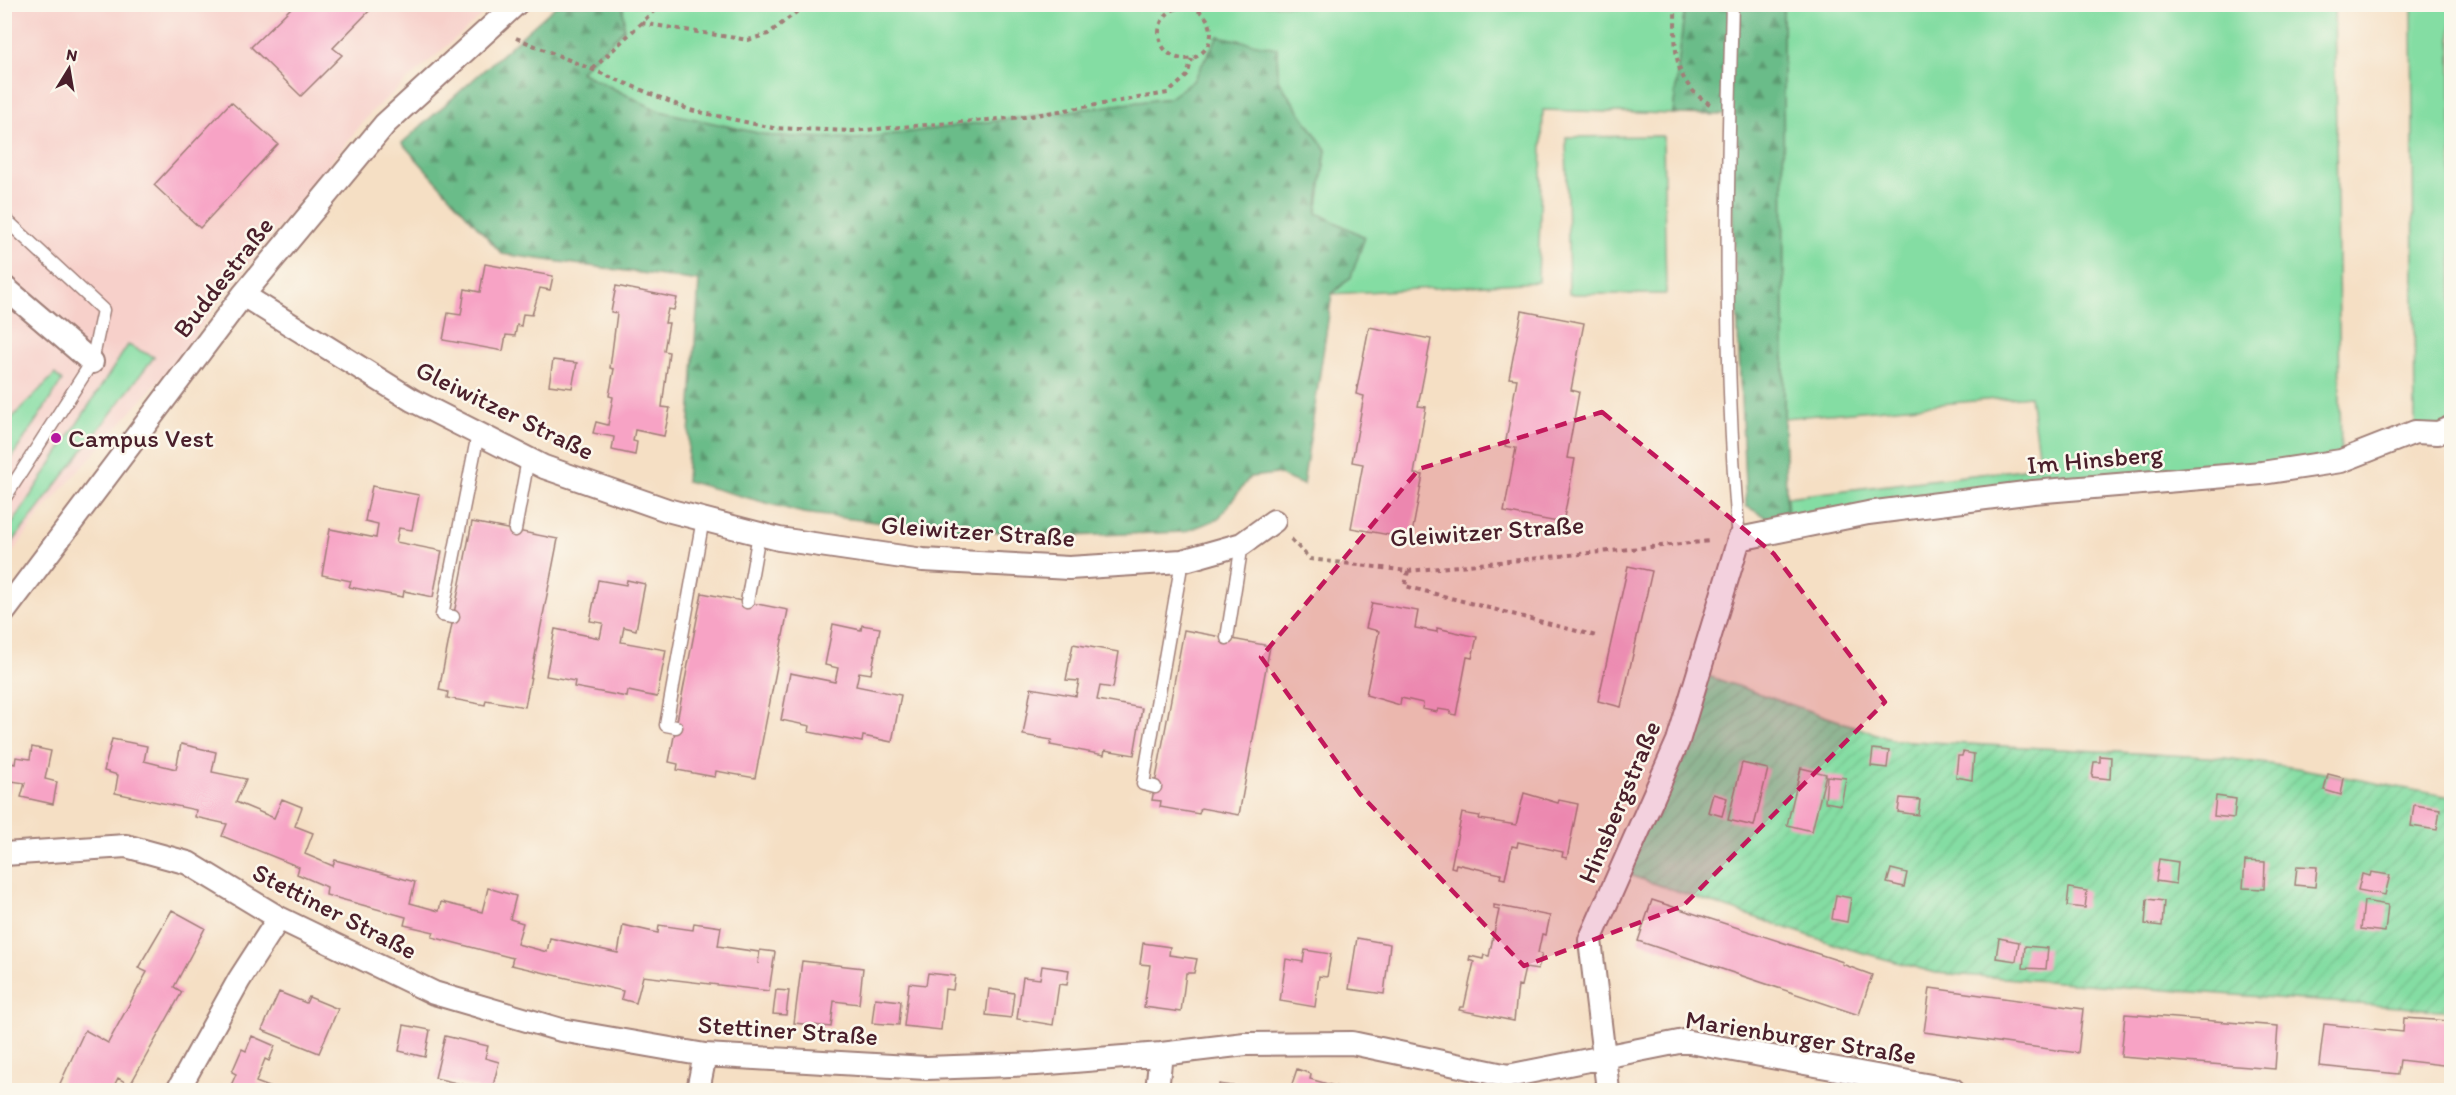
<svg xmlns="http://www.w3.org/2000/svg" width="2456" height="1095" font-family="Itim,sans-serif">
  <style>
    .built { fill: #f7d0ca }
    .grass { fill: #84dda3; stroke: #677e67; stroke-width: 1.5 }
    .forest { fill: url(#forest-firs); stroke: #5a6e5a; stroke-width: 1.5 }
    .garden { fill: url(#garden-furrows); stroke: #677e67; stroke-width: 1.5 }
    .building { fill: #f7a3c5 }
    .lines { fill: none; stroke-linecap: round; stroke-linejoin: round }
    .lane-casing { stroke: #a07f78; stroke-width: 15 }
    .street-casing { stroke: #a07f78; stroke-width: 26 }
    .path { stroke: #a07f78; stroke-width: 4; stroke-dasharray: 4.5 4.5; stroke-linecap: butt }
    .lane { stroke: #fff; stroke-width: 12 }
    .street { stroke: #fff; stroke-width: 22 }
    .marked { fill: #c2185b; fill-opacity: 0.2; stroke: #c2185b; stroke-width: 4.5; stroke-dasharray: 12 8; stroke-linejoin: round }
    .poi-dot { fill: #b5179e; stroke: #fbf7ec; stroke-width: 2 }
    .labels { text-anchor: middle; stroke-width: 5; stroke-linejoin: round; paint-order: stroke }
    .street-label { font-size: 26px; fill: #4a1f2b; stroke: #fbf7ec }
    .poi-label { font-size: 26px; fill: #4a1f2b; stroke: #fbf7ec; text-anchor: start }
  </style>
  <defs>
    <pattern id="forest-firs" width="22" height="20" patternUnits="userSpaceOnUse" patternTransform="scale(1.5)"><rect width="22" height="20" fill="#6bbc89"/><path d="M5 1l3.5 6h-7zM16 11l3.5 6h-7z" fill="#5a9870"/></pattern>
    <pattern id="garden-furrows" width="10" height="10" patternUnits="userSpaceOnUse" patternTransform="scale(1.5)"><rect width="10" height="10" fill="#84dda3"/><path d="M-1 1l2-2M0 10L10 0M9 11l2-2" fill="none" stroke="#74bd8c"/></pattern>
  </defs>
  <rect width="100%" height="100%" fill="#fbf7ec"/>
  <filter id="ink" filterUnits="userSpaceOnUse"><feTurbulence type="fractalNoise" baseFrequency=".0167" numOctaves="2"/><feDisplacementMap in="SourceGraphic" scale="12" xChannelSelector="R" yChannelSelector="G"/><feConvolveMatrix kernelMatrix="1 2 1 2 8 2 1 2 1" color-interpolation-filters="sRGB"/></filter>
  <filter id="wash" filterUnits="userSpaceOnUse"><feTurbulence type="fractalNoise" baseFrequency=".008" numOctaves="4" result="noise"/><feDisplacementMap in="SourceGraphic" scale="24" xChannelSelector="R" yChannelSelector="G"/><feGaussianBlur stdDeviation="1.35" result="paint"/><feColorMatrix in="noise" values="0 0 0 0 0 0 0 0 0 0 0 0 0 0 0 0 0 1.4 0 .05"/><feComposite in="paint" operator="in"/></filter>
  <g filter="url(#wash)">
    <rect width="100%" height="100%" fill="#f5dfc4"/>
    <!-- built -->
    <path class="built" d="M5 5H494L372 111 230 288 173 365 42 512 5 563Z"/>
    <!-- grass -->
    <path class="grass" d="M623 5H1685L1673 114 1543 110 1538 282 1332 294 1351 277 1316 213 1326 150 1278 80 1277 49 1218 36 1193 81 1170 98 858 139 771 136 659 111 580 72 624 29Z
      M1783 5H2334L2341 460 1788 528 1787 497 2040 467 2030 396 1784 418Z
      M2412 5H2451L2452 427 2415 432Z
      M1663 136 1666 294H1569L1566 137Z
      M128 345 154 357 5 552V535Z
      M55 374 62 381 5 468V425Z"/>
    <!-- forest -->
    <path class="forest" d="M557 5H623L624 29 580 72 659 111 771 136 858 139 1169 98 1193 81 1218 36 1277 48 1278 80 1326 150 1317 213 1365 237 1351 277 1332 294 1303 485 1277 474 1250 477 1218 519 1184 532 1069 536 924 528 803 513 686 481 699 281 502 254 402 143Z
      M1685 5H1783L1784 418 1787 529 1746 506 1728 115 1673 114Z"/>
    <!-- garden -->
    <path class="garden" d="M1699 673 1894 740 2225 758 2297 768 2451 797V1011L1936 973 1849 949 1620 872Z"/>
    <g id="blocks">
      <!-- building -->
      <path class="building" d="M288 5H375L333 48 342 55 301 96 251 47 291 8Z
        M231 102 278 144 200 228 154 185Z
        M485 264 553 276 550 290 540 288 532 315 523 314 521 326 517 325 515 336 506 335 503 351 443 340 448 313 461 315 465 289 480 292Z
        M616 286 677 298 674 310 668 309 665 323H669L664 351 669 352 662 407 670 408 664 436 635 430 633 441 637 442 635 455 612 450 614 437 593 433 596 422 608 425 613 397 609 396 614 369 610 368 617 313 611 312Z
        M1522 311 1584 323 1571 390 1579 392 1567 458 1575 459 1563 523 1504 512 1516 448 1505 446 1517 379 1509 378Z
        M1369 327 1431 339 1418 406 1426 407 1414 474 1423 475 1411 539 1351 528 1363 464 1352 462 1364 396 1356 394Z
        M553 360 577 363 572 388 549 385Z
        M372 486 419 495 412 530 399 528 396 542 442 551 433 597 404 591 403 597 349 587 351 581 322 575 330 529 376 538 378 524 365 521Z
        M472 522 558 539 525 707 486 700 485 705 447 698 448 692 439 690Z
        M1628 566 1652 571 1621 707 1598 701Z
        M598 580 626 585 627 580 645 584 636 630 624 627 621 642 666 650 657 697 628 691 627 697 574 687 575 681 546 676 555 629 600 638 603 623 590 621Z
        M702 593 788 610 755 778 716 771 715 777 677 770 678 764 669 762Z
        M1372 603 1418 611 1415 628 1437 632V628L1477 637 1472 658 1467 657 1456 715 1450 714 1451 711 1438 709 1437 712 1422 709 1423 703 1401 698 1400 705 1366 695 1379 631 1366 628Z
        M833 624 861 630 862 625 880 628 871 674 859 672 856 686 901 695 892 742 863 736 862 742 809 732 810 726 781 720 790 673 835 682 838 668 825 665Z
        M1184 630 1270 646 1239 815 1201 808 1199 814 1160 807 1161 801 1152 800Z
        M1073 644 1119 652 1113 688 1100 686 1097 700 1142 708 1134 755 1105 750 1104 755 1050 745 1052 740 1023 735 1031 688 1076 696 1079 681 1066 680Z
        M112 739 147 746 144 761 176 769 181 744 216 752 212 772 246 779 236 802 274 818 282 799 302 807 295 826 313 833 305 854 333 866 335 860 415 882 410 903 439 911 441 902 482 912 488 888 516 896 510 919 523 923 517 944 547 952 550 938 618 953 623 925 658 933 659 925 693 930 694 923 721 927 718 946 759 952 758 964 760 950 775 952 769 991 643 976 636 1003 621 999 623 991 511 965 513 958 432 937 434 932 404 925 406 917 326 895 327 887 297 874 299 867 222 836 227 824 195 817 196 810 115 793 118 775 104 771Z
        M32 747 51 751 45 779 57 782 53 804 21 797 25 783 12 781 4 811V761L15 764 16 757 30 759Z
        M1873 749 1889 751 1887 768 1871 766Z
        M1963 752 1974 754 1972 780 1956 777 1958 756H1962Z
        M2100 756 2111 757 2110 779 2092 777 2094 762H2100Z
        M1742 763 1768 769 1754 826 1728 820Z
        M1801 768 1826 774 1812 831 1787 825Z
        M2328 774 2344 778 2341 795 2324 790Z
        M1827 776 1846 778 1841 805 1825 802Z
        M1524 793 1558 803 1559 800 1578 804 1567 858 1562 857 1563 852 1518 842 1517 847 1512 846 1505 879 1500 878 1501 874 1456 864 1455 868 1451 867 1462 813 1480 816 1479 819 1516 825Z
        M1713 794 1727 798 1722 816 1708 812Z
        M2216 796 2236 799 2234 818 2214 816Z
        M1900 798 1920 800 1918 815 1898 812Z
        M2414 805 2440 809 2437 830 2411 826Z
        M2159 859 2178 862 2176 884 2156 881Z
        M2245 861 2265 862 2264 889 2243 888Z
        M2297 866 2317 867 2315 887 2295 885Z
        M1891 869 1907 873 1904 887 1887 883Z
        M2371 872 2390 875 2385 895 2358 890 2362 874 2370 876Z
        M2069 888 2087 891 2085 908 2067 906Z
        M1836 895 1851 898 1847 922 1832 919Z
        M2147 899 2164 901 2162 926 2145 924Z
        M1652 900 1843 962 1842 964 1872 975 1859 1015 1638 941Z
        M2364 901 2388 905 2385 932 2361 929Z
        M1494 905 1550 916 1546 935 1542 934 1538 953 1542 954 1538 970 1525 968 1521 986 1518 985 1514 1021 1459 1010 1460 1007H1464L1474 962 1469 960 1470 956 1483 959 1484 955 1489 956 1499 910 1494 909Z
        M172 910 205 928 174 987 182 992 130 1085 118 1078 112 1090H57L85 1030 108 1043 147 972 138 968Z
        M1357 938 1390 944 1384 994 1349 989Z
        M1999 938 2019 942 2016 961 1996 958Z
        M1143 943 1170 947 1169 955 1197 959 1194 973H1186L1181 1012 1144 1007 1150 965 1140 964Z
        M2025 946 2048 948 2046 969 2023 968Z
        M1305 950 1331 954 1327 977 1319 976 1315 1007 1280 1001 1286 959 1303 962Z
        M802 961 863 968 859 1004 834 1001 831 1027 794 1023Z
        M1042 966 1069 970 1067 985 1059 984 1053 1025 1017 1019 1023 977 1040 979Z
        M928 973 955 976 953 990 945 989 941 1030 904 1026 909 983 926 985Z
        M1930 988 2083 1009 2078 1053 1924 1032Z
        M989 989 1014 993 1011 1018 986 1015Z
        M776 990 789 991 786 1015 773 1014Z
        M279 992 306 1003 309 997 338 1009 319 1053 262 1030Z
        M875 998 901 1001 899 1025 872 1023Z
        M2125 1014 2278 1026 2275 1069 2121 1057Z
        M2404 1018 2450 1021 2451 1066 2400 1060 2398 1074 2319 1066 2324 1024 2403 1032Z
        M404 1025 430 1030 425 1057 399 1051Z
        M252 1036 275 1046 269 1061 265 1059 256 1082 277 1090H229L236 1074 232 1072 242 1049 246 1051Z
        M445 1036 488 1046 485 1058 499 1062 492 1090H478V1088L435 1078Z
        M1297 1069 1311 1074 1310 1079 1348 1090H1290Z
        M1219 1084 1246 1088 1245 1090H1218Z"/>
    </g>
  </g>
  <g filter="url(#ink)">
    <use href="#blocks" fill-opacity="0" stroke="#a07f78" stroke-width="1.5"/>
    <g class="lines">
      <defs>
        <path id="lane" d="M1732 4C1727 182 1723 361 1739 539
          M4 218 103 310 92 362 4 499
          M515 530 528 459
          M747 602 759 534
          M453 617 442 615 478 434
          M1227 638 1242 544
          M676 727 666 725 703 519
          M1155 787 1143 784 1182 561"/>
        <path id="street" d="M4 287 92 362
          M243 295 412 400 544 467 667 510 779 539 923 560 1069 568 1182 561 1242 544 1274 521
          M4 612 243 295 385 124 516 4
          M4 854 126 846 188 863 279 918 434 993 561 1030 705 1055 926 1068 1036 1064 1161 1054 1245 1044 1352 1043 1508 1076 1684 1041 1953 1090
          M178 1090 239 980 279 918
          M698 1090 705 1055
          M1157 1090 1161 1054
          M1608 1090 1590 940 1678 741 1739 539 1868 513 2033 492 2262 473 2341 461 2415 432 2438 433 2452 427"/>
      </defs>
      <!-- lane casing -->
      <use href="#lane" class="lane-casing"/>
      <!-- street casing -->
      <use href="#street" class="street-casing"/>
      <!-- path -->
      <path class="path" d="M1675 4C1676 45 1669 80 1710 104
        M1159 33a26 26 0 1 1 52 0a26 26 0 1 1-52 0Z
        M641 23 748 40 768 34 807 4
        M516 38 690 110 773 128 852 131 1024 117 1168 93 1187 76 1192 59
        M593 69 661 4
        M1291 539 1310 559 1408 571 1711 541
        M1408 571 1405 586 1596 636"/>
      <!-- lane -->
      <use href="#lane" class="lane"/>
      <!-- street -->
      <use href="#street" class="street"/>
    </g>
  </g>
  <!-- marked area -->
  <path class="marked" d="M1602 412 1774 554 1885 702 1683 906 1524 966 1360 794 1261 657 1419 469Z"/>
  <!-- markers -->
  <circle class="poi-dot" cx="56" cy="438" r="6"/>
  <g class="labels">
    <!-- street labels -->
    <g class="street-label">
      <text transform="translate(223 277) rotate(-52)" y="9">Buddestraße</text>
      <text transform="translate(505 410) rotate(26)" y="9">Gleiwitzer Straße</text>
      <text transform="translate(2095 459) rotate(-5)" y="9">Im Hinsberg</text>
      <text transform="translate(978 531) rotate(4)" y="9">Gleiwitzer Straße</text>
      <text transform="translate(1487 531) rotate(-4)" y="9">Gleiwitzer Straße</text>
      <text transform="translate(1619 802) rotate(-67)" y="9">Hinsbergstraße</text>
      <text transform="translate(335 911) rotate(27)" y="9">Stettiner Straße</text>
      <text transform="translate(788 1030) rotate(4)" y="9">Stettiner Straße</text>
      <text transform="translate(1801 1037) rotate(9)" y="9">Marienburger Straße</text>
    </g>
    <!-- poi labels -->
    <g class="poi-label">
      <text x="68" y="447">Campus Vest</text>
    </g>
  </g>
  <!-- margin -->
  <rect width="2456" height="1095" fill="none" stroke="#fbf7ec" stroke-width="24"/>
  <!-- north arrow -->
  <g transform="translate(69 69) rotate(11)" stroke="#fbf7ec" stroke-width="4.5" paint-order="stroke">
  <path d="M0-4.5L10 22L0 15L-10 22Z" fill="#4a1f2b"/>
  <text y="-9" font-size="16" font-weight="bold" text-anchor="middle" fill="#4a1f2b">N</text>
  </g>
</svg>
